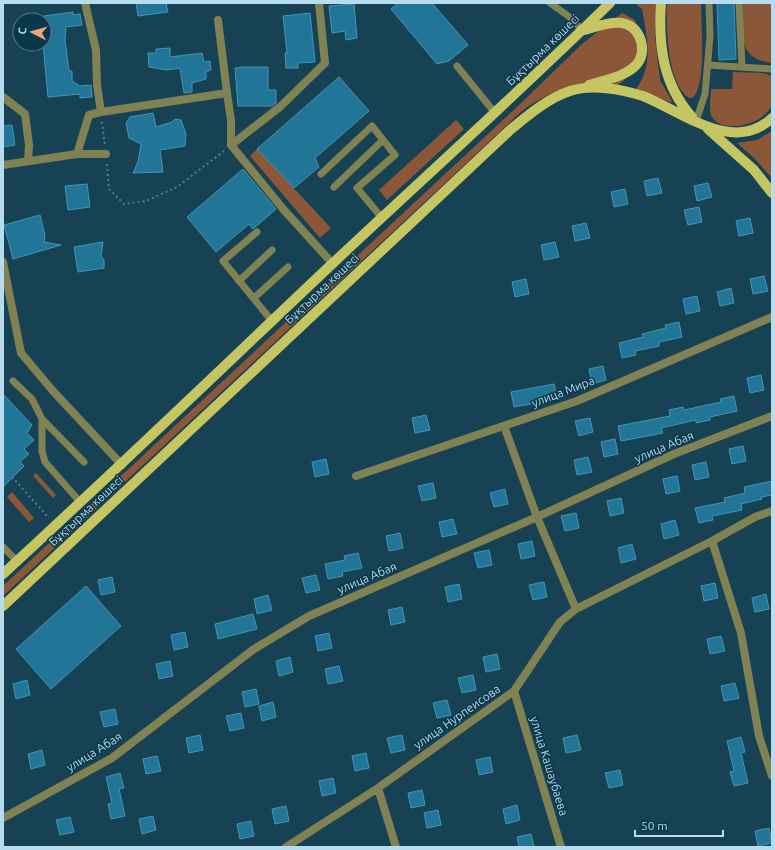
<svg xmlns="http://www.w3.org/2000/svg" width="775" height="850" font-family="Ubuntu,sans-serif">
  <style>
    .green { fill: #8c5739 }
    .building { fill: #217597; stroke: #4594b7 }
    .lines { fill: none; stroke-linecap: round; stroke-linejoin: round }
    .path { stroke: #537c8e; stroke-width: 2; stroke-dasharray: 2 3; stroke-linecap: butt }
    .lane { stroke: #818253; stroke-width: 7 }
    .street { stroke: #818253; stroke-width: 8 }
    .primary { stroke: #c5c661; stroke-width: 10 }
    .labels { text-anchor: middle; stroke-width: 3; stroke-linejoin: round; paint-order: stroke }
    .street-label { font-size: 12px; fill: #b7dcee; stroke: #0a3749 }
  </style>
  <rect width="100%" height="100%" fill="#174254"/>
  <!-- green -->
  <path class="green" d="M635 3H656L655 37 660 80 673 103 636 89C654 65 647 36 642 9Z
    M667 3H701C701 22 707 88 692 98H689C667 84 666 26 667 3Z
    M743 3H772V63C735 59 744 31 743 3Z
    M622 13 635 20C642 48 644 66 618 85 584 76 550 91 522 111L3 596V586L518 106 582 44Z
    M733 72 763 73 772 76C772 85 774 96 772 104 766 124 723 135 712 117 708 110 711 97 711 89H732Z
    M456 120 464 129 387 200 379 190Z
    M772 131V178L754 158 737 143 757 140Z
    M257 149 331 228 320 238 250 156Z
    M36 473 56 495 53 498 33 476Z
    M12 492 34 518 29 522 7 497Z"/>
  <!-- building -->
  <path class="building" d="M136 3H166L168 12 138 16Z
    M398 3H432L468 45 449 61 437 64 391 9Z
    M717 3H734L736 59 719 60Z
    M354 4 357 38 346 40 345 31 332 33 329 6Z
    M73 12V15L80 14 82 25 66 27 65 40 69 71H72V81L80 86 91 85 92 97 80 98V94L48 97 43 44 44 16Z
    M310 13 315 62 298 63V68H286L285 53H287L283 16Z
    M170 48V57L202 53 204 62 210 61 211 70 206 72V79L192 83V92L184 93 180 68 167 70 149 67 148 53H156V49Z
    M242 67H268V90H276V103L272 106H238L235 68Z
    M339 77 369 111 315 158 319 167 294 188 257 149Z
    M153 113 156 127 172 122 175 119 181 120 186 134 185 146 160 150 163 172 133 173 138 162 141 144 129 138 126 123 130 117Z
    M12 125 15 145 3 147V126Z
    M243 169 276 209 253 229 249 224 216 252 187 217Z
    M658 178 662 193 647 196 644 181Z
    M708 183 712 197 697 201 694 186Z
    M87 184 90 207 68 210 65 186Z
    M625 189 628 204 614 207 611 192Z
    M699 207 702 222 688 225 684 210Z
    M40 215 45 235 44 242 61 245 13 259 4 225Z
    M750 218 753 233 739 236 736 221Z
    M586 223 590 238 575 241 572 226Z
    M103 242 101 256 104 260V268L78 272 74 247Z
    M555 242 559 257 544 260 541 245Z
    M764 276 768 291 753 294 750 279Z
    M526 279 529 294 515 297 512 282Z
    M731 288 734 303 720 306 717 292Z
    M697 296 700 311 686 314 683 299Z
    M679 322 682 337 659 342V346L635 351 636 355 622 358 619 343 643 337 642 334 666 328 665 325Z
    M603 366 606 380 592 384 589 369Z
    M761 375 764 390 750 393 747 378Z
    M554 384 557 399 514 407 511 392Z
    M3 394 32 425 27 433 34 440 24 449 29 454 20 462 24 466 3 487Z
    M734 396 737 411 710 417V420L696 423V420L661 428 663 433 621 441 618 426 670 416 669 410 683 407 684 410 721 402 720 399Z
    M426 415 430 430 415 433 412 418Z
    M590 418 593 432 579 436 575 421Z
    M615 439 618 454 604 457 601 442Z
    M743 446 746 461 732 464 729 449Z
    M588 457 592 472 577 475 574 460Z
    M326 459 329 474 315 477 312 462Z
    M706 462 709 477 695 480 692 465Z
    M677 476 680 491 666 494 663 479Z
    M772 481V495L761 497 762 499 741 504 742 510 712 516 713 520 699 523 695 508 725 502 724 498 745 493 744 487Z
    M433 483 436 498 422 501 418 486Z
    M505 489 508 504 494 507 490 493Z
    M621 498 624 513 610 516 607 501Z
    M576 513 579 528 565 531 561 516Z
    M453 519 457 534 442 537 439 522Z
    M675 520 679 535 664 539 661 524Z
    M400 533 403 548 389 551 386 536Z
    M532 541 535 556 521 559 518 544Z
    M632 544 636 559 621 563 618 548Z
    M489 550 492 565 478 568 474 553Z
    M358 553 362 568 342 572 343 576 328 579 325 564 345 560 344 556Z
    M316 575 320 590 306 593 302 578Z
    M112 577 115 592 101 595 98 580Z
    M544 582 547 597 533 600 529 585Z
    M715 583 718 598 704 601 701 586Z
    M459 584 462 599 448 602 445 587Z
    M86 586 121 626 51 689 16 649Z
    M766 594 769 609 755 612 752 598Z
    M268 595 272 610 257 614 254 599Z
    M402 607 405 622 391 625 388 610Z
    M253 614 257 629 218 639 215 624Z
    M185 632 188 647 174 650 171 635Z
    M329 633 332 648 318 651 315 636Z
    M721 636 725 651 710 654 707 639Z
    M497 654 500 669 486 672 483 657Z
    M290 657 293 672 279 676 276 661Z
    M170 661 173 676 159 679 156 664Z
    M339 666 343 681 328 684 325 669Z
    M473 675 476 690 462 693 458 678Z
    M27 680 30 695 16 699 13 684Z
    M735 683 739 698 724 701 721 686Z
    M256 689 259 704 245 707 242 692Z
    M447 700 451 715 437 718 433 703Z
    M273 702 276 717 262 721 259 706Z
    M115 709 118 724 104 727 100 712Z
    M241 713 244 728 230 731 226 716Z
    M200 735 203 750 189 753 186 738Z
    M402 735 405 750 391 753 387 738Z
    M577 735 581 750 566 753 563 738Z
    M741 737 745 752 741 753 748 783 734 786 730 772 734 771 727 741Z
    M42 750 45 765 31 769 28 754Z
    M366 753 369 768 355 771 352 756Z
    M157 756 161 771 146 774 143 759Z
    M490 757 493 772 479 775 476 760Z
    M620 770 623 785 609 788 605 773Z
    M120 773 124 788 119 789 125 816 111 819 108 804 112 803 106 777Z
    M333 778 336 793 322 796 319 781Z
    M422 790 425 805 411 808 408 793Z
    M517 805 520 820 506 824 503 809Z
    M286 806 289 821 275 824 272 809Z
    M438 810 441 825 427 828 424 813Z
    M153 816 156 830 142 834 139 819Z
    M70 817 74 832 60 835 56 820Z
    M251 821 254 836 240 839 237 824Z
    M769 828 772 843 758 846 755 831Z
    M531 834 534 847H519L517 837Z"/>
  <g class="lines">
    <!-- path -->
    <path class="path" d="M102 122 105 145
      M107 164 109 189 124 204 146 201 177 187 224 151
      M12 477 49 518"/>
    <!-- lane -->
    <path class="lane" d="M550 3 571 18 583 31
      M739 3 742 67
      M708 65 772 69
      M457 66 495 113
      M696 121 705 94 710 36 709 3
      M321 174 372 126 395 155 357 188 382 218
      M334 187 383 140
      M257 232 223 261 272 321
      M239 281 272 250
      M254 298 288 267
      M13 381 32 399 42 419V451L45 462 80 502
      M42 419 84 462
      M3 547 17 561"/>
    <!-- street -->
    <path class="street" d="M85 3 96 50 97 85 101 112 227 93 231 120V145L284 210 333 264
      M218 20 227 93
      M3 97 25 114 29 145 28 161
      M231 145 281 106 325 63 319 3
      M77 154H106
      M3 165 77 154 89 115 101 112
      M3 262 21 353 53 391 122 465
      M504 426 537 517 576 609
      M356 476 577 401 772 317
      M712 541 741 633 759 736 772 776
      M514 691 561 847
      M378 788 396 847
      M3 818 112 758 254 649 309 616 537 517 674 454 772 416
      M286 847 378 788 514 691 560 622 576 609 712 541 755 517 772 511"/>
    <!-- primary -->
    <path class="primary" d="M661 3C658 45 663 85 692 117
      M584 30C605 24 632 13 641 41 643 49 642 58 637 64 626 77 604 80 589 85
      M708 129 754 170 772 193
      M3 574C114 472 222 368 332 264 425 177 519 92 610 3
      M3 606 509 131C527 116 548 98 570 91 592 84 621 89 643 96 681 111 734 155 772 118"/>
  </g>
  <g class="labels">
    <!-- street labels -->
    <g class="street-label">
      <text transform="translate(543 50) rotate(-44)" y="4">Бұқтырма көшесі</text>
      <text transform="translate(322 289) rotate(-43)" y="4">Бұқтырма көшесі</text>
      <text transform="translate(563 392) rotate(-21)" y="4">улица Мира</text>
      <text transform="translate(664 447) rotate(-23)" y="4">улица Абая</text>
      <text transform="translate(86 511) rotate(-43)" y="4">Бұқтырма көшесі</text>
      <text transform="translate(367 578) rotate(-23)" y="4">улица Абая</text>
      <text transform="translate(457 717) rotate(-35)" y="4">улица Нурпеисова</text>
      <text transform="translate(94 752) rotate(-32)" y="4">улица Абая</text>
      <text transform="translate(549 766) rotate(73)" y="4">улица Кашаубаева</text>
    </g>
  </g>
  <!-- border -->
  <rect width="775" height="850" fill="none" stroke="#b7dcee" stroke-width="8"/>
  <!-- north arrow -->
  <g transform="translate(32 32) rotate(276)"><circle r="19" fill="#0a3749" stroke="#4f798b"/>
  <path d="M0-3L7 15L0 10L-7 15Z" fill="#f0a378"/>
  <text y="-6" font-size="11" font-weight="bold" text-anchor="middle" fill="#b7dcee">С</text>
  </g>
  <!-- scale -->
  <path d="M635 830v6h88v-6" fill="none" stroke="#b7dcee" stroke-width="2"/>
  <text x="641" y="830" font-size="12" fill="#b7dcee" stroke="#0a3749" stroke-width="3" paint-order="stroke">50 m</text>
</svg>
